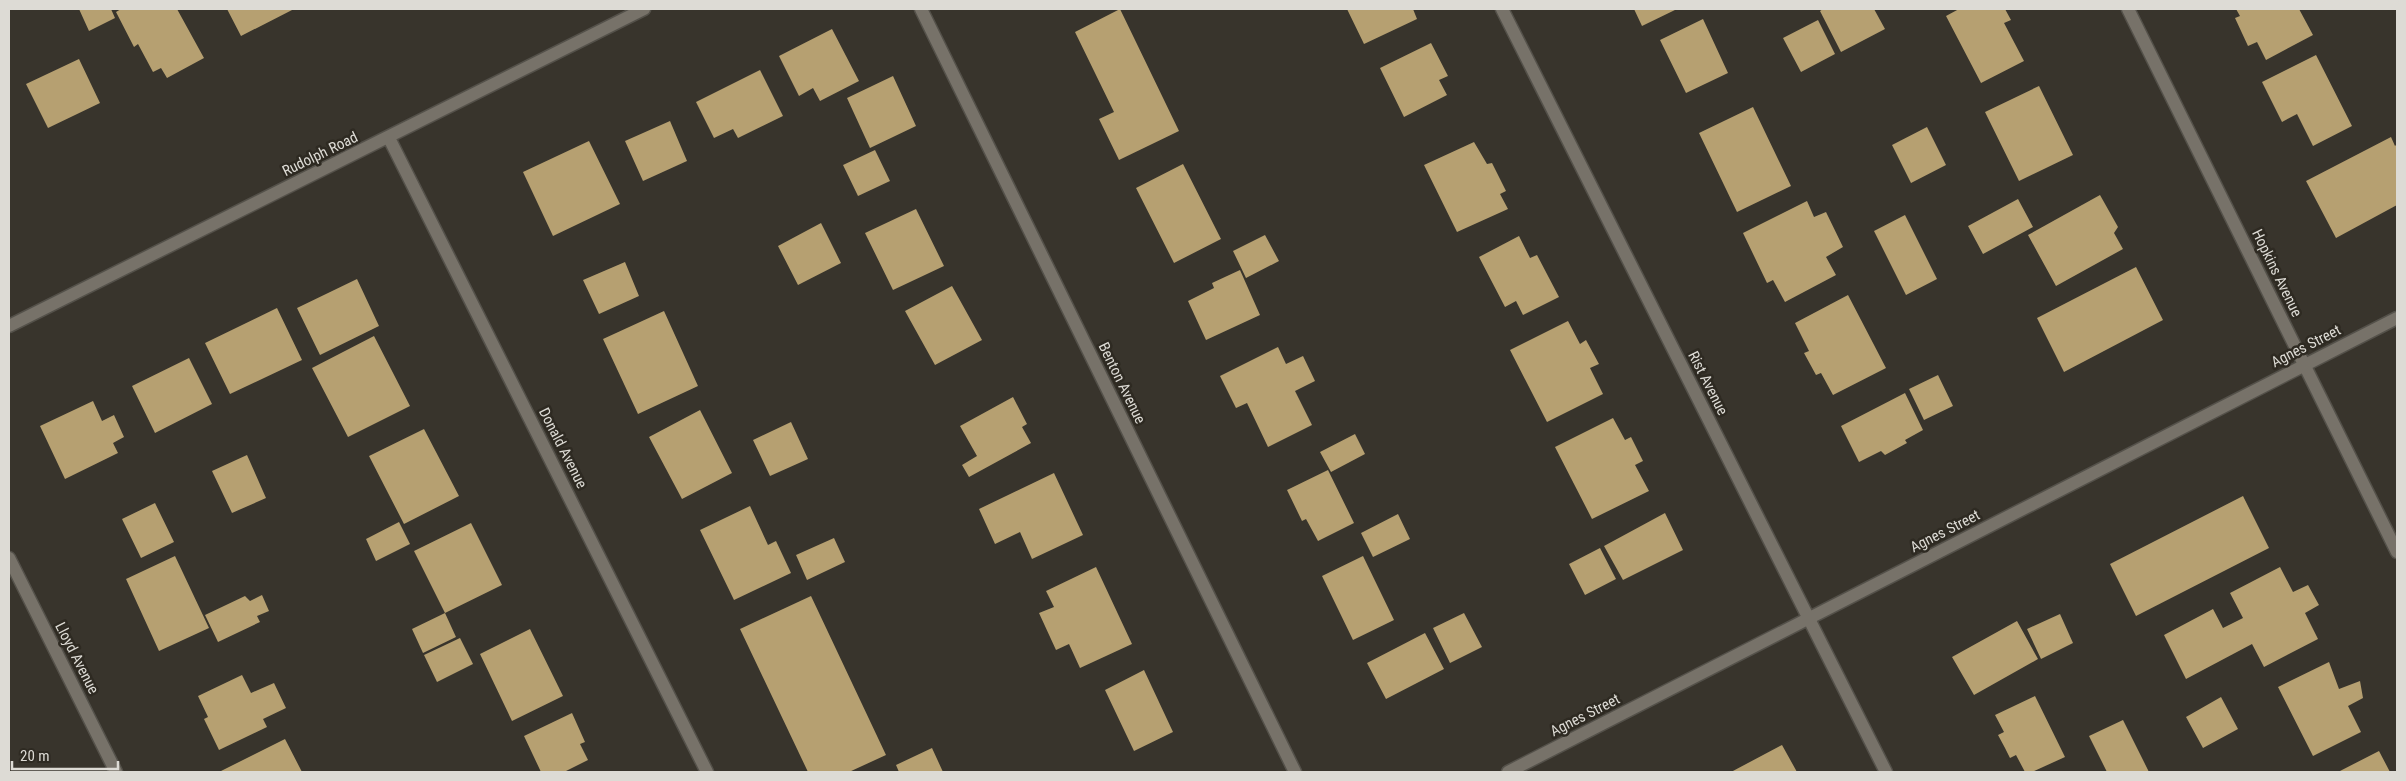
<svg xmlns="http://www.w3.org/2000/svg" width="2406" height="781" font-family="'Roboto Condensed',sans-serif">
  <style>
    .building { fill: #b6a071 }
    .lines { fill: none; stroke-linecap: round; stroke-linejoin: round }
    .minor-casing { stroke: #54514a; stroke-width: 15 }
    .minor { stroke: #777269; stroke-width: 12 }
    .labels { text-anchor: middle; stroke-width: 5; stroke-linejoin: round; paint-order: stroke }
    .street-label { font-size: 15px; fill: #dddbd5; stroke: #2e2a22 }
  </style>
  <rect width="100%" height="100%" fill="#38342c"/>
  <!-- building -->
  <path class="building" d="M79 9H111L115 18 89 31Z
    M121 9H177L204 58 167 78 161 68 153 72 138 44 134 47 116 12Z
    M227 9H294L241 36Z
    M1120 9 1179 131 1119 160 1099 119 1114 112 1075 32Z
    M1347 9H1413L1417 19 1364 44Z
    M1634 9H1677L1642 26Z
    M1823 9H1874L1885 29 1841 52 1820 11Z
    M1959 9H2005L2011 20 2004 23 2024 61 1981 83 1946 16Z
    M2236 9H2299L2313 35 2266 60 2257 42 2248 46 2235 18 2240 16Z
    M1703 19 1728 73 1686 93 1660 40Z
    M1818 20 1835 54 1801 72 1783 38Z
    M832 29 859 81 820 101 813 88 799 96 779 56Z
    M1431 43 1448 76 1439 80 1447 95 1404 117 1380 68Z
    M2316 55 2352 126 2313 146 2297 114 2282 122 2262 82Z
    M79 59 100 103 48 128 26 84Z
    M760 70 783 116 738 138 733 129 714 138 696 102Z
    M893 76 916 126 870 148 847 98Z
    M2039 86 2073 155 2019 181 1985 112Z
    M1753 107 1791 186 1737 212 1699 133Z
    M670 121 687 161 643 181 625 141Z
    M1927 127 1946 165 1911 183 1892 145Z
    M2391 137 2395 146 2397 144V205L2336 238 2306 181Z
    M589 141 620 204 553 236 523 172Z
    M1474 142 1487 164 1492 163 1506 191 1500 194 1508 209 1457 232 1424 165Z
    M875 150 890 181 858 196 843 165Z
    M1183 164 1221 239 1174 263 1136 188Z
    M2100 195 2118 227 2114 233 2123 249 2056 286 2028 235Z
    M2018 199 2033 227 1983 254 1968 226Z
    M1807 201 1814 217 1826 212 1843 247 1826 257 1836 275 1785 302 1773 280 1767 283 1743 233Z
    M916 209 944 266 893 290 865 233Z
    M1905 215 1937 279 1906 295 1874 231Z
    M821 223 841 263 798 285 778 246Z
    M1265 235 1279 261 1246 278 1233 251Z
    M1519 236 1530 258 1537 255 1559 297 1523 315 1516 301 1505 307 1479 257Z
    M625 262 639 296 599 314 583 280Z
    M2136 267 2163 320 2064 372 2037 318Z
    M1240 270 1260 315 1206 340 1188 301 1214 288 1212 283Z
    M357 279 379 326 320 355 297 308Z
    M952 286 982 340 935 365 905 311Z
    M1848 295 1886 368 1833 395 1821 373 1816 375 1804 353 1809 351 1795 323Z
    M277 308 302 360 230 394 205 343Z
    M664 311 698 386 638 414 603 339Z
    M1568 321 1580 344 1586 340 1599 364 1590 368 1603 394 1547 422 1510 350Z
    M374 336 410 406 348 437 312 368Z
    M1278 347 1286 364 1303 356 1315 381 1295 391 1312 425 1268 447 1247 403 1236 408 1220 376Z
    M189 358 212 404 155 433 132 386Z
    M1938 375 1953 406 1924 420 1909 389Z
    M1905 393 1923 430 1905 440 1907 443 1885 455 1881 451 1859 462 1841 426Z
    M1013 397 1027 424 1022 427 1031 443 969 477 962 465 977 456 960 426Z
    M93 401 102 421 114 415 124 437 113 443 118 453 65 479 40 426Z
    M700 410 732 473 682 499 649 437Z
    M1613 418 1625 440 1631 437 1643 461 1635 465 1649 491 1592 519 1555 447Z
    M791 422 808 459 770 476 753 440Z
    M424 429 459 496 404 524 369 456Z
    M1355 434 1365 454 1331 472 1320 452Z
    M247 455 266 498 232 513 212 471Z
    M1328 470 1354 523 1318 541 1306 519 1302 521 1287 490Z
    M1054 473 1083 535 1032 559 1020 532 995 544 979 509Z
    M2243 496 2269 548 2136 616 2110 564Z
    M155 503 174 542 141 558 122 519Z
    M750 506 768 545 776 541 791 573 734 600 700 530Z
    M1665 513 1683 550 1623 580 1604 546Z
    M1398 514 1410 539 1373 557 1361 533Z
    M399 522 410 544 376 561 366 539Z
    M471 523 502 585 445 613 456 637 423 653 412 629 445 613 414 551Z
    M834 538 845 562 807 580 796 555Z
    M1600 548 1616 579 1585 595 1569 564Z
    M175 556 209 628 159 651 126 579Z
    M1363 556 1394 620 1353 640 1322 576Z
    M1096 567 1132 644 1080 668 1069 644 1056 650 1039 613 1054 607 1046 591Z
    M2280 567 2293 592 2308 585 2319 605 2305 613 2318 639 2264 667 2252 644 2186 679 2164 635 2213 609 2223 628 2243 618 2230 593Z
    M262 595 269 611 257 616 260 622 218 642 205 615 245 596 250 601Z
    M811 596 886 755 849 772H808L740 629Z
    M1464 613 1482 647 1450 663 1433 628Z
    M2060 614 2073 643 2041 659 2027 629Z
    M2017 621 2038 659 1974 695 1952 657Z
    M530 629 563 696 512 721 480 654Z
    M1425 633 1444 669 1386 699 1367 663Z
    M460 638 473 664 437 682 424 655Z
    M2329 662 2339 689 2360 681 2363 698 2348 706 2361 732 2313 756 2278 687Z
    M1144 670 1173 732 1134 751 1105 690Z
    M242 675 251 693 274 683 286 708 263 719 267 727 219 750 204 719 208 717 198 696Z
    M2035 696 2065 757 2032 772H2025L2016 755 2010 758 2005 748 1998 735 2004 732 1995 715Z
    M2221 697 2238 729 2203 748 2186 717Z
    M572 713 585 742 580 744 588 760 564 772H541L524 736Z
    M2123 720 2149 772H2107L2089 736Z
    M285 739 302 772H219Z
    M1782 745 1797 772H1731Z
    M932 748 943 772H899L896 765Z
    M2379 751 2390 772H2338Z"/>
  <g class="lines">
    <defs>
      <path id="minor" d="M921 9 1295 772
        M1502 9 1886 772
        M2128 9 2397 552
        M389 138 707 772
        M9 326 644 9
        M9 558 116 772
        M1508 772 2397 318"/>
    </defs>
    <!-- minor casing -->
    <use href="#minor" class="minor-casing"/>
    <!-- minor -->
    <use href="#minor" class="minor"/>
  </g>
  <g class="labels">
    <!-- street labels -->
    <g class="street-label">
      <text transform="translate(320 154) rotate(-26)" y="5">Rudolph Road</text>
      <text transform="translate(2277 273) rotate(64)" y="5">Hopkins Avenue</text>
      <text transform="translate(2306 346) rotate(-27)" y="5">Agnes Street</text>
      <text transform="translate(1122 383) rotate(64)" y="5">Benton Avenue</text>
      <text transform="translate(1708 383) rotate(63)" y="5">Rist Avenue</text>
      <text transform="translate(563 448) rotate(63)" y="5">Donald Avenue</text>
      <text transform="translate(1945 531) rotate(-27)" y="5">Agnes Street</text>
      <text transform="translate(77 658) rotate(63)" y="5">Lloyd Avenue</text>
      <text transform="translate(1585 715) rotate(-27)" y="5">Agnes Street</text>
    </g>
  </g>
  <!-- border -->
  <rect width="2406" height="781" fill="none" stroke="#dddbd5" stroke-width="20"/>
  <!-- scale -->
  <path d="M12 761v8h106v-8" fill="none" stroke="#dddbd5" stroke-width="2.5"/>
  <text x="20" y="761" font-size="15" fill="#dddbd5" stroke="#2e2a22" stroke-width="4" paint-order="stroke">20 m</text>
</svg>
